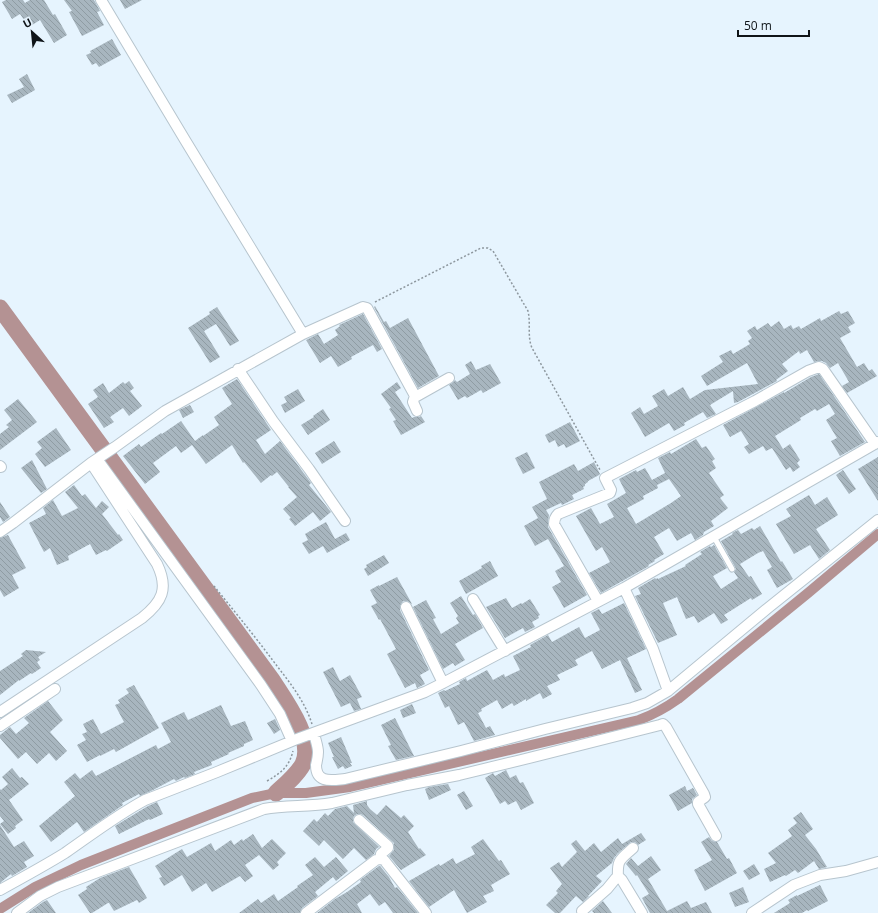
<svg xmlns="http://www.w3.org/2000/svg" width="878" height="913" font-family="'Open Sans',sans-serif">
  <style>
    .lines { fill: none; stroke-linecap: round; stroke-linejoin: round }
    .canal { stroke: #b49293; stroke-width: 10 }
    .river { stroke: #b49293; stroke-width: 17 }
    .building { fill: url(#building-back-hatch); fill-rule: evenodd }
    .lane-casing { stroke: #b7c5ce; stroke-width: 7 }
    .street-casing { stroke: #b7c5ce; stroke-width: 12 }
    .path { stroke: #8d979e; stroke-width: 1.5; stroke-dasharray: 2 2; stroke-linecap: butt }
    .lane { stroke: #fff; stroke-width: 5 }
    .street { stroke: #fff; stroke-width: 10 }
  </style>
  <defs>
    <pattern id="building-back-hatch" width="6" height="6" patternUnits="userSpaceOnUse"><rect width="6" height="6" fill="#a8b6bf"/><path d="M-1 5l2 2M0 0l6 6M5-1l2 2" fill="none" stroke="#8f9ca3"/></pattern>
  </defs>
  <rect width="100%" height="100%" fill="#e6f4fe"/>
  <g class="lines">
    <!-- canal -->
    <path class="canal" d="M0 909 35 887 81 865 252 798 276 793H306L350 787 639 720C655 714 664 709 678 699L808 593 878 534"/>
    <!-- river -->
    <path class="river" d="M0 308 272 680C284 699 315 740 303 764 297 775 286 784 276 793"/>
  </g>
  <!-- building -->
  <path class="building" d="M6 0H23L25 3 30 0H44L53 15 55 14 67 35 54 43 40 20 29 27 20 14 12 19 2 2Z
    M64 0H94L100 11 97 12 104 25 82 36 69 12 72 11Z
    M120 0H142L125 9Z
    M112 39 121 55 99 67 96 63 92 65 86 55 91 53 90 51Z
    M27 74 35 90 12 103 7 95 24 87 19 79Z
    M375 306 384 322 386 321 390 328 408 318 439 376 418 388 374 307Z
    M217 307 239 341 230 346 216 324 204 331 220 357 210 363 188 328 210 314 209 312Z
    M839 311 841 314 848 311 855 323 848 327 851 332 840 338 857 367 864 363 869 371 872 369 877 376 847 393 842 386 849 382 838 363 830 368 826 363 822 361H819L814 362 807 350 800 354 799 351 782 364 788 371 776 380 777 381 738 402 734 403 733 391 710 405 716 414 707 418 703 412 684 423 685 425 674 431 669 423 645 437 631 413 640 407 644 414 658 406 652 396 664 389 668 396 683 387 690 399 705 390 758 384 747 363 707 386 701 376 723 362 719 356 731 350 733 354 750 344 748 341 752 338 747 331 755 326 757 330 768 323 771 327 779 321 784 329 791 325 793 329 799 326 801 329 820 318 821 321Z
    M363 314 382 349 377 352 373 345 351 357 352 359 338 367 331 356 320 363 306 340 318 334 324 344 338 335 335 330 340 326 339 325Z
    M471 361 476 370 490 364 501 383 483 393 481 390 467 398 465 396 458 400 449 385 452 383 455 380 457 382 470 374 465 365Z
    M819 374 865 442 840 456 831 441 837 438 826 420 835 414 829 404 817 411 815 409 800 418 801 420 775 436 783 449 790 444 800 460 797 463 800 467 793 472 790 467 786 470 772 448 766 451 763 446 749 454 744 447 749 444 741 431 730 437 723 425 784 392V393L811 377Z
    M237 379 271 430 256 440 265 454 280 441 311 483 309 485 331 512 320 521 313 512 295 526 289 519 291 518 283 509 297 497 288 487H289L277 472 272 476 271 475 261 483 244 462 243 463 232 445 206 464 192 445 181 453 176 446 153 463 160 472 145 484 123 456 139 444 141 447 161 433 162 434 181 421 195 441 203 435V436L219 425 214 417 232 404 222 388Z
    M129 381 134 388 130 391 142 406 129 416 123 408 110 417 114 422 104 428 88 404 98 397 93 390 103 383 109 393 123 382 125 384Z
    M397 382 401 388 395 392 412 418 414 417H419L421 416 425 422 401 435 393 421 396 420 389 409 391 408 381 394Z
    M298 389 305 401 285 413 281 405 287 402 284 397Z
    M18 399 37 422 0 450V434L9 427 6 425 12 420 4 410Z
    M190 405 194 412 183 418 179 410Z
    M323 409 330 420 308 435 301 425 314 417 313 416Z
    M570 422 580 441 566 448 564 444 558 447 555 440 549 443 545 435Z
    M56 428 71 450 45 467 35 454 42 448 37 442Z
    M696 439 702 448 706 446 715 459 712 461 716 468 709 473 724 495 720 498 728 508 711 521 714 526 704 532 703 535 695 540 691 533 677 541 669 528 654 537 664 554 654 560 655 561 648 565 649 566 601 593 589 573 610 562 602 547 596 551 576 516 591 508 600 524 614 517 607 504 626 493 619 479 636 470 637 472 645 468 652 480 665 473 658 458 670 452 671 454ZM669 479 681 496 671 503 636 524 627 508 644 499 643 496 658 488 657 485Z
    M334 441 341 452 322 464 315 453Z
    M527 452 535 468 523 474 515 458Z
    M878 457V501L858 469Z
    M32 460 47 489 41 493 21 468Z
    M594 462 600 474 599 475 588 481V482L585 484V486L583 487 584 489 572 495 574 499 562 505 561 503 546 510 549 515 548 522V527L587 595 564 608 552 587 561 582 555 571 564 566 548 539 535 546 524 526 538 518 532 507 547 499 539 482 574 464 578 471Z
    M843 470 856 489 849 494 836 475Z
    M74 485 82 496 85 494 96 508 102 501 109 507 102 514 118 535 119 534 123 540 107 551 106 550 96 555 90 544 68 556 69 560 57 565 50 548 44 552 29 523 46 514 43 508 53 500 62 516 78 508 65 492Z
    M809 495 815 505 827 497 838 515 816 529 830 550 819 559 810 545 794 554 776 524 791 516 786 509Z
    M0 502 10 517 3 522 0 517Z
    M326 522 335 539 346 533 350 540 327 553 323 546 309 554 302 543 308 540 305 534Z
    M760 526 781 562 782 561 793 579 777 588 767 570 772 567 763 551 758 553 740 564 749 577 751 576 762 594 752 600 751 598 724 615 728 620 721 624 714 613 698 623 694 616 686 619 677 597 663 603 677 635 658 643 636 598 635 596 641 594 638 588 655 578 656 579 658 578V579L686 566 685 565 702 554 700 552 710 546 711 547 714 545 727 568 713 576 721 589 738 578 734 572 736 569 735 567 721 541 733 534 732 533 738 530 741 534 752 528 754 530Z
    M8 535 26 568 12 575 19 588 4 597 0 590V538Z
    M384 555 389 563 368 576 364 569 367 567 366 565Z
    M490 561 498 576 466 594 459 581 482 568 481 566Z
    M397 577 412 604 407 601H403L400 606V610L429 670 420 675 425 684 417 688 415 683 405 688 387 654 396 649 380 619 379 620 371 606 377 603 370 590 379 585V586Z
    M461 596 473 615 475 614 483 628 455 644 465 660 455 666 453 663 443 669 412 605 413 607 426 600 436 618 433 619 441 634 459 623 456 618 458 616 450 603Z
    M506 598 512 608 521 603 522 604 530 599 540 615 538 616 539 618 532 622 535 627 525 632 523 628 505 638 486 607Z
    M624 603 646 649 627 658 642 690 635 693 620 660 602 669 592 651 575 660 578 665 557 675 560 680 547 686 552 694 543 699 540 693 526 701V699L514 706 512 703 502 709 497 700 481 709 482 711 478 713 486 728 490 726 495 735 474 741 464 722 458 725 449 706 445 708 438 693 444 690 445 691 460 684 459 682 466 678 467 681 487 670 493 680 504 674 505 677 520 670 513 656 531 647 530 645 548 635 552 642 579 627 585 638 600 630 591 613 599 609 602 614Z
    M26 650 46 652 38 657 40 660 37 662 41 668 32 674 31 673 19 681V680L0 695V671L23 656 21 654Z
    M333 667 340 681 350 675 362 697 357 699 361 709 354 711 350 703 341 707 323 672Z
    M134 685 159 728 116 752 114 749 100 756V755L87 762 77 745 86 740 82 734 87 732 83 724 93 719 101 734 124 722 115 705 120 703 118 700 129 693 126 689Z
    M48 701 63 720 50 732 67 751 56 761 49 753 37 764 26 752 18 759 0 738V735L10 727 16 734 29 723 24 718Z
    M412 704 416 713 403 718 400 710Z
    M221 705 231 726 245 721 253 740 244 744V746L228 753 229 754 211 762 212 765 194 772 195 774 185 778 184 777 176 781 174 779 153 790 140 796 139 794 122 803 123 805 84 832 77 822 51 842 39 826 75 796 64 782 75 773 80 779 92 770 96 776 156 745 158 749 171 742 161 723 184 712 188 720Z
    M395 718 414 756 396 760 388 746 391 745 381 725Z
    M275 719 280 730 274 734 267 723Z
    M341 737 352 763H350L352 766 345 769 343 766 338 769 332 757H334L328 743Z
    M12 768 20 778 22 777 29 784 9 800 23 820 15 826 16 828 8 834 0 824 4 821 0 816V789L1 790 8 784 2 777Z
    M506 770 510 778 516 775 520 783 523 782 534 803 521 810 516 801 508 805 505 801 500 804 485 778 493 773 495 776Z
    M448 784 451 790 429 800 425 789 429 787Z
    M685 786 687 791 693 788 697 795 692 799V803L678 811 669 795Z
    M464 791 473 806 466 810 457 795Z
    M367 801V805L370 809 377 815 386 805 401 818 404 815 414 826 408 832 419 849 420 848 426 855 401 870 389 856 394 850V843L363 815 360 814H357L354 816 353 819V822L379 847 376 849 374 854 366 860 354 848 343 859 324 840 319 846 303 831 314 819 317 822 325 813 328 816 335 809 347 806 354 813 353 805Z
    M157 802 163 814 150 820 149 819 119 834 115 826 138 812 148 806Z
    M801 812 813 829 805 835 816 849 827 867 819 869 814 861 798 873 795 870 786 876 785 875 770 882 764 869 776 863 768 853 792 836 788 830 797 823 793 818Z
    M0 825 14 847 24 841 34 856 24 862 27 867 12 876 11 874 0 883Z
    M641 833 646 840 638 845 635 842H631L618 853 614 858 612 863 596 876 602 881 588 896H589L583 902 576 896 560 913H555L546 905 558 893 556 891 562 884 550 868 559 862 562 867 577 852 571 844 576 840 585 851 594 843 601 852 618 838 622 844Z
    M253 834 262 848 272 839 286 853 277 862 279 865 273 870 259 855 245 865 253 876 245 882 240 876 212 892 206 883 192 892 182 875 164 886 159 878 162 877 155 866 182 849 187 857 211 843 215 851 231 840 234 845 242 839 243 841Z
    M709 837 712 841 717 842 727 859 729 858 737 873 705 891 694 870 712 860 701 842Z
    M483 839 499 861 501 860 510 874 491 885 494 891 483 896 487 902 467 913 454 890 429 907 409 881 439 864 440 866 453 858 456 864 475 854 471 847Z
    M651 856 661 870 648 879 667 911 687 901 691 908 706 902 712 913H650L642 898 649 894 637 875 636 876 626 864 631 858 638 866Z
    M315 857 324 867 336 857 348 871 336 881 333 877 315 892 318 896 302 908 300 913H239L258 899 261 903 274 894 278 901 298 887 297 886 313 875 305 865Z
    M754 864 760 874 749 880 743 871Z
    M379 866H380L389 877 395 888 397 887 418 913H393L385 902 379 906 370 894 357 904 362 913H317L335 899 347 892 361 882 360 880Z
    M129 867 147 898 139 903 137 900 114 911 109 903H108L92 913H90L78 895 87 889 86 887 100 878Z
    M820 885 828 901 808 911 807 910 802 913H774L790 903 788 900 797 895V896Z
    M743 887 749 902 735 907 729 893Z
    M47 900 56 913H28L43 902Z
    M603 901 612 913H594L592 911Z"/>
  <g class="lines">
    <defs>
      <path id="lane" d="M714 537 732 569"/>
      <path id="street" d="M101 0 185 140 303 334
        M238 369 273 421 309 469 345 521
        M415 396 413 402 417 411
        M97 459 261 685 280 714 292 741
        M0 466 1 467
        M0 532 13 523 91 463 115 447 165 411 303 334 363 307 367 308 414 394 417 396 449 378
        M624 588 653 649 668 691
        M473 599 505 651
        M598 601 554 524C554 519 555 517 558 514L610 493 611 490 605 478 755 401 808 371 819 367 823 369 875 444
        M406 607 443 683
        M0 712 142 618C162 602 169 589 157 564L91 463
        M0 726 55 689
        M314 733C315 739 318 746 318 752 318 756 317 761 316 765 316 784 332 780 345 779L461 751 545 729 632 708 647 703 668 691 768 608 878 520
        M359 820 388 846V848L381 854 380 859
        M618 878C617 859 620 860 633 848
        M0 890C22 878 44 866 65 853 91 835 117 815 145 800L217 772 297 739 425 692 443 683 624 588 878 442
        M582 911 607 889 616 878H620L622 880 642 913
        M17 913 40 896 58 887 264 809C286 805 309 807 332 803L407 785 459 775 517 761 660 725 663 724 666 727 704 794 705 797 698 802V804L716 836
        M306 913 376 860 380 859 384 860 426 913
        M752 913 794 885 820 875 846 871 878 862"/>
    </defs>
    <!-- lane casing -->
    <use href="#lane" class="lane-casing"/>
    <!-- street casing -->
    <use href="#street" class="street-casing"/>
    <!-- path -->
    <path class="path" d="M375 302 481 248H488L493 251 528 311C531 324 527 336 532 348L600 470
      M214 586C235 612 257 639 277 666 291 684 305 702 312 724
      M267 781C281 773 289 767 293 751"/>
    <!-- lane -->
    <use href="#lane" class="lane"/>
    <!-- street -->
    <use href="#street" class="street"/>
  </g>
  <!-- north arrow -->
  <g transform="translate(32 32) rotate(333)" stroke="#e6f4fe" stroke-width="3" paint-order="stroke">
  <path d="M0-3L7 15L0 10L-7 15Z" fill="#0f1418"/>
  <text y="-6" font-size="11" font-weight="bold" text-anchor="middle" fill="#0f1418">U</text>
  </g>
  <!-- scale -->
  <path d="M738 30v6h71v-6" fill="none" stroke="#0f1418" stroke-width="2"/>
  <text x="744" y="30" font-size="12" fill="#0f1418" stroke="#e6f4fe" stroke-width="3" paint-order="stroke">50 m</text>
</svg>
